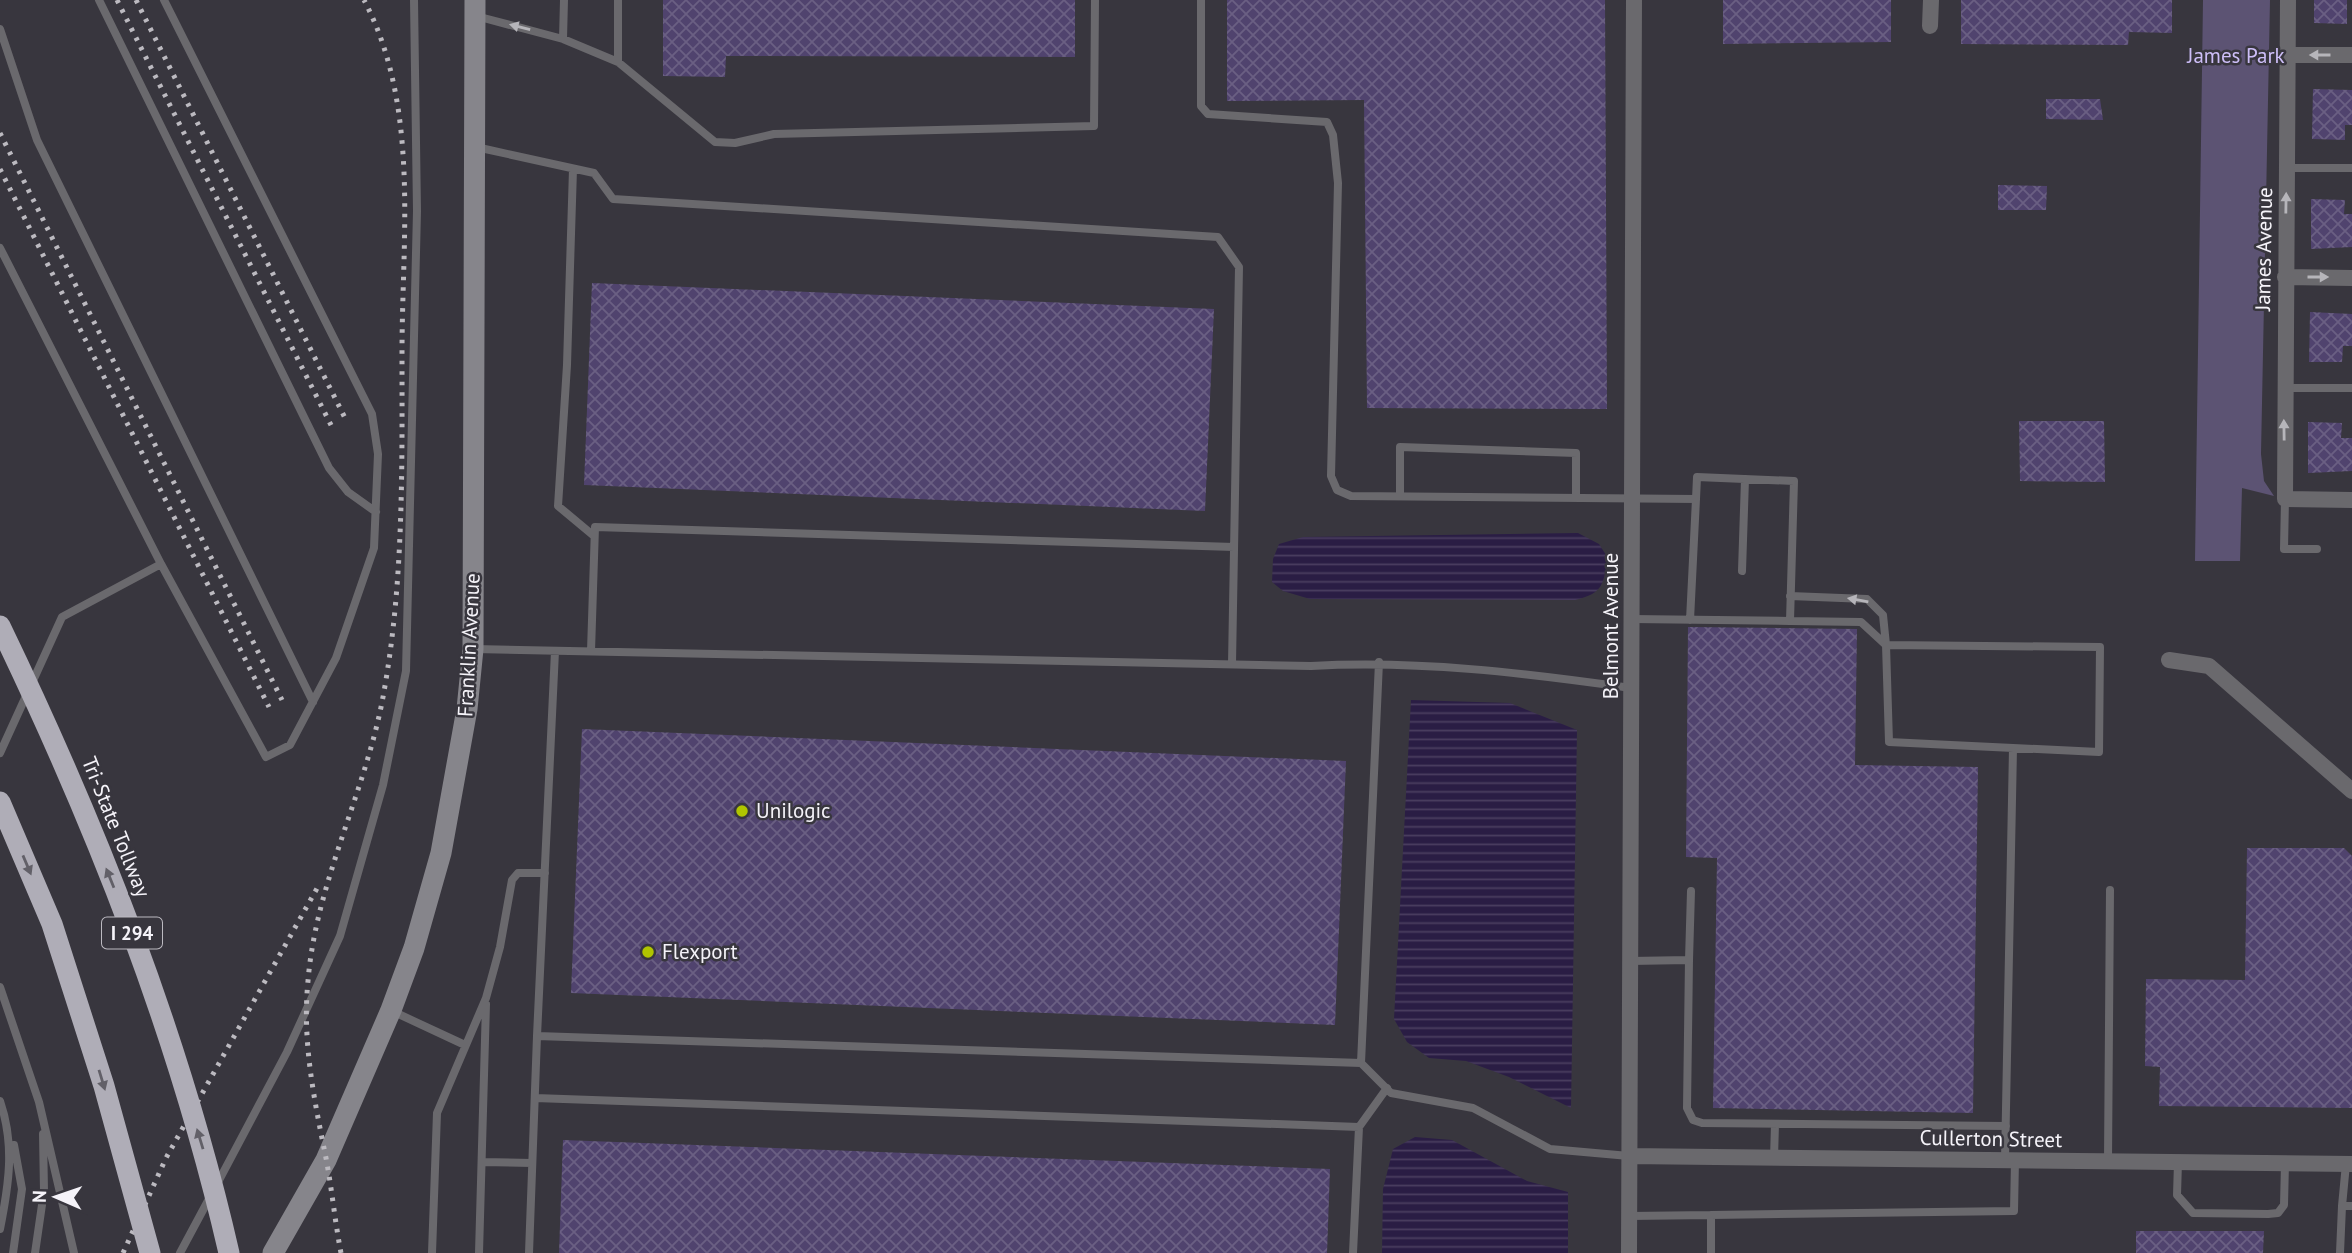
<svg xmlns="http://www.w3.org/2000/svg" width="2352" height="1253" font-family="'PT Sans',sans-serif">
  <style>
    .park { fill: #5c5373 }
    .water { fill: url(#water-rules) }
    .building { fill: url(#building-cross-hatch) }
    .lines { fill: none; stroke-linecap: round; stroke-linejoin: round }
    .lane { stroke: #6a696d; stroke-width: 8 }
    .street { stroke: #6a696d; stroke-width: 16 }
    .secondary { stroke: #86858b; stroke-width: 21 }
    .rail { stroke: #bcbac0; stroke-width: 5; stroke-dasharray: 3.5 7; stroke-linecap: butt }
    .highway-bridge { stroke: #afadb7; stroke-width: 21 }
    .oneway { fill: #b6b5ba }
    .oneway2 { fill: #626068 }
    .poi-dot { fill: #b0c500; stroke: #38363e; stroke-width: 2.5 }
    .labels { text-anchor: middle; stroke-width: 5; stroke-linejoin: round; paint-order: stroke }
    .shield { fill: #38363e; stroke: #bcbac1; stroke-width: 2 }
    .shield-label { font-size: 19px; font-weight: bold; fill: #f5f3f9 }
    .park-label { font-size: 21px; fill: #cdbef7; stroke: #38363e }
    .street-label { font-size: 21px; fill: #f5f3f9; stroke: #38363e }
    .poi-label { font-size: 21px; fill: #f5f3f9; stroke: #38363e; text-anchor: start }
  </style>
  <defs>
    <pattern id="water-rules" width="6" height="5" patternUnits="userSpaceOnUse" patternTransform="scale(1.75)"><rect width="6" height="5" fill="#2a1d44"/><path d="M0 2.5h6" fill="none" stroke="#4a3e60"/></pattern>
    <pattern id="building-cross-hatch" width="8" height="8" patternUnits="userSpaceOnUse" patternTransform="scale(1.75)"><rect width="8" height="8" fill="#50436e"/><path d="M0 0l8 8M0 8l8-8" fill="none" stroke="#6a5f83"/></pattern>
  </defs>
  <rect width="100%" height="100%" fill="#38363e"/>
  <!-- park -->
  <path class="park" d="M2203 0H2270L2261 454 2264 481 2274 496 2242 488 2240 561H2195Z"/>
  <!-- water -->
  <path class="water" d="M1578 533 1599 544 1608 558C1603 584 1604 593 1575 600L1310 599 1283 591 1272 582 1273 559 1279 544 1303 537Z
    M1411 700 1510 703 1577 730 1571 1108 1509 1077 1466 1061 1429 1058 1407 1042 1394 1019Z
    M1415 1137 1452 1140 1527 1181 1568 1192V1253H1382L1383 1189 1393 1149Z"/>
  <!-- building -->
  <path class="building" d="M663 0H1075V57L726 56 725 77 663 76Z
    M1227 0H1605L1607 409 1367 408 1364 100 1227 101Z
    M1723 0H1891V42L1723 44Z
    M1961 0H2172V33L2129 32 2128 45 1961 44Z
    M2314 0H2347V24L2314 23Z
    M2313 89 2352 90V125H2345V140L2312 139Z
    M2046 99H2100L2103 120 2046 119Z
    M1998 185 2047 186 2046 210H1998Z
    M2311 199 2345 200 2344 214H2352V247L2311 249Z
    M592 283 1214 309 1205 511 584 485Z
    M2310 312 2352 314V346H2343L2342 362H2309Z
    M2019 421H2104L2105 482 2020 481Z
    M2308 422 2342 423 2341 438H2352V471L2308 473Z
    M1688 627 1857 629 1855 765 1978 767 1973 1113 1713 1108 1717 858 1686 857Z
    M582 729 1346 761 1335 1025 571 993Z
    M2247 848H2344L2352 856V1108L2159 1106 2160 1067 2145 1066 2146 979 2245 980Z
    M563 1140 1330 1169 1327 1253H559Z
    M2136 1231H2264L2263 1253H2136Z"/>
  <g class="lines">
    <!-- lane -->
    <path class="lane" d="M99 0 329 468 348 492 376 512
      M618 0V62
      M1201 0V106L1208 114 1327 122 1333 135 1338 183 1331 476 1337 490 1351 496 1696 499 1697 477 1794 481 1790 621 1632 619
      M476 16 563 39 618 62 715 142 735 143 774 134 1094 126 1095 0
      M0 29 37 140 313 702
      M563 39 564 0
      M476 147 594 173 613 199 1218 237 1239 267 1232 664
      M2286 168H2352
      M573 169 567 365 558 506 594 536
      M0 248 161 564 266 757 290 745 336 658 374 548 378 454 372 414 164 0
      M2285 388H2352
      M1400 496V447L1576 453V496
      M2285 499 2284 549H2317
      M1742 571 1745 479
      M1690 620 1696 499
      M1790 621 1861 622 1886 645 1883 615 1867 599 1790 596
      M1886 645 2100 647 2099 752 1889 742Z
      M474 649 1311 666C1418 660 1525 673 1631 688
      M555 651 537 1036 1361 1063 1379 662
      M591 651 595 527 1234 547
      M0 753 62 617 161 564
      M1689 960 1691 891
      M1630 961 1689 960 1687 1108 1693 1120 1702 1123 2006 1126
      M0 987 39 1102 74 1253
      M392 1011 465 1045
      M1361 1063 1391 1093 1473 1108 1550 1149 1629 1156
      M535 1098 1359 1127
      M0 1101C15 1145 9 1184 0 1229
      M1774 1158 1775 1124
      M2005 1160 2013 748
      M2108 1161 2110 890
      M482 1162 532 1163
      M2178 1162 2177 1195 2193 1213 2268 1214 2278 1213 2284 1205 2285 1163
      M216 1186 287 1052 340 936 383 785 406 671 417 211 414 0
      M2342 1206 2346 1164
      M1711 1215 2014 1211 2015 1160
      M1629 1216 1711 1215V1253
      M13 1253 22 1189 14 1145
      M35 1253 44 1191 43 1134
      M180 1253 210 1197
      M432 1253 437 1113 486 998 500 947 512 880 518 873H545
      M479 1253 486 1004
      M529 1253 537 1036
      M1353 1253 1359 1127 1387 1088
      M2340 1253 2342 1206H2352"/>
    <!-- street -->
    <path class="street" d="M2288 0 2285 499 2352 500
      M1930 26 1931 0
      M2287 55H2352
      M2285 277 2352 278
      M2169 660 2209 666 2352 791
      M1629 1156 2352 1164
      M1629 1253 1634 0"/>
    <!-- secondary -->
    <path class="secondary" d="M273 1253 326 1160 391 1010 414 948 441 853 467 709 473 649 475 0"/>
    <!-- rail -->
    <path class="rail" d="M117 0 333 429
      M136 0 347 422
      M0 133 282 700
      M0 169 269 707
      M123 1253 166 1158 320 883
      M341 1253C335 1222 332 1190 326 1158 314 1099 302 1041 308 981 316 882 365 794 383 697 404 583 402 468 402 352 402 237 420 106 364 0"/>
    <!-- highway-bridge -->
    <path class="highway-bridge" d="M0 626C97 827 179 1035 229 1253
      M0 802 52 924 104 1086 150 1253"/>
  </g>
  <!-- one-way arrows -->
  <defs><path id="oneway-solid" d="M-6-.8H1V-3.2L6.5 0L1 3.2V.8H-6Z" transform="scale(1.75)"/></defs>
  <g class="oneway">
    <use href="#oneway-solid" transform="translate(520 27) rotate(-166)"/>
    <use href="#oneway-solid" transform="translate(2320 55) rotate(-180)"/>
    <use href="#oneway-solid" transform="translate(2286 203) rotate(-89)"/>
    <use href="#oneway-solid" transform="translate(2318 277)"/>
    <use href="#oneway-solid" transform="translate(2284 430) rotate(-91)"/>
    <use href="#oneway-solid" transform="translate(1858 600) rotate(-170)"/>
  </g>
  <g class="oneway2">
    <use href="#oneway-solid" transform="translate(27 865) rotate(67)"/>
    <use href="#oneway-solid" transform="translate(110 878) rotate(-112)"/>
    <use href="#oneway-solid" transform="translate(102 1080) rotate(73)"/>
    <use href="#oneway-solid" transform="translate(200 1139) rotate(-107)"/>
  </g>
  <!-- markers -->
  <g class="poi-dot">
    <circle cx="742" cy="811" r="7"/>
    <circle cx="648" cy="952" r="7"/>
  </g>
  <g class="labels">
    <!-- shield labels -->
    <rect class="shield" x="102" y="917.5" width="60" height="31" rx="5"/>
    <g class="shield-label">
      <text x="132" y="940">I 294</text>
    </g>
    <!-- park labels -->
    <g class="park-label">
      <text x="2236" y="63">James Park</text>
    </g>
    <!-- street labels -->
    <g class="street-label">
      <text transform="translate(2264 249) rotate(-89)" y="7">James Avenue</text>
      <text transform="translate(1611 626) rotate(-90)" y="7">Belmont Avenue</text>
      <text transform="translate(469 645) rotate(-87)" y="7">Franklin Avenue</text>
      <text transform="translate(116 827) rotate(68)" y="7">Tri-State Tollway</text>
      <text transform="translate(1991 1139) rotate(1)" y="7">Cullerton Street</text>
    </g>
    <!-- poi labels -->
    <g class="poi-label">
      <text x="756" y="818">Unilogic</text>
      <text x="662" y="959">Flexport</text>
    </g>
  </g>
  <!-- north arrow -->
  <g transform="translate(56 1197) rotate(272)" stroke="#38363e" stroke-width="5" paint-order="stroke">
  <path d="M0-5L12 26L0 18L-12 26Z" fill="#f5f3f9"/>
  <text y="-10" font-size="19" font-weight="bold" text-anchor="middle" fill="#f5f3f9">N</text>
  </g>
</svg>
